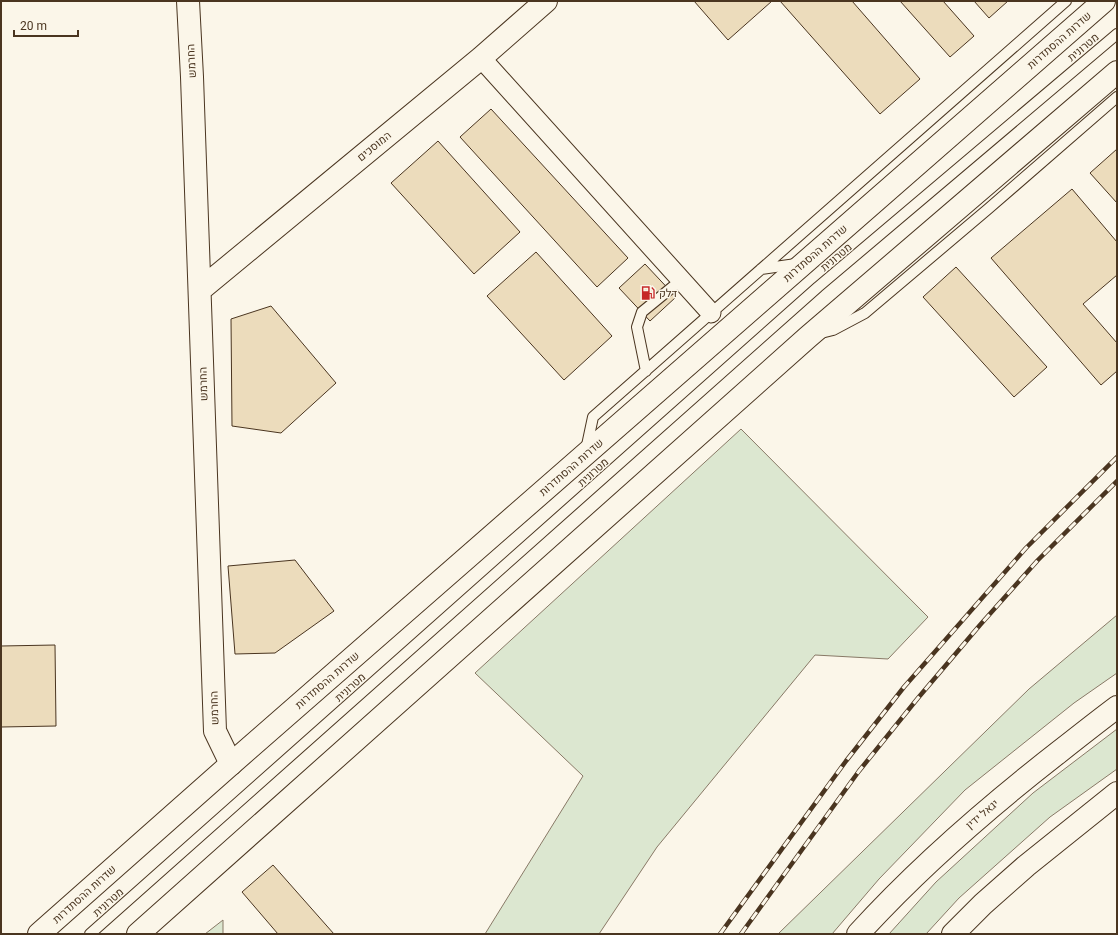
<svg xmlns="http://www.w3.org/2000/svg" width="1118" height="935" font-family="Roboto,Heebo,sans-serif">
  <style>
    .green { fill: #dce7d0; stroke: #887966 }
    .building { fill: #ecdcbc; stroke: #4a3520 }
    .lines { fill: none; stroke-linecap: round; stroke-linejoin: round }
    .lane-casing { stroke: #4a3520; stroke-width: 12 }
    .street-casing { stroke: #4a3520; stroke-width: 21 }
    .secondary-casing { stroke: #4a3520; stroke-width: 24 }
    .highway-casing { stroke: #4a3520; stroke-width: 24 }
    .lane { stroke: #fbf6e9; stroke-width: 10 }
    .street { stroke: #fbf6e9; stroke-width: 19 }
    .secondary { stroke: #fbf6e9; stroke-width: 22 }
    .highway { stroke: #fbf6e9; stroke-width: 22 }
    .rail-casing { stroke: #4a3520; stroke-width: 4.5 }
    .rail { stroke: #fbf6e9; stroke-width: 3; stroke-dasharray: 9; stroke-linecap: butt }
    .labels { text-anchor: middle; stroke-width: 3; stroke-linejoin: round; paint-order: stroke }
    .street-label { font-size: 11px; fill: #4a3520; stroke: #fbf6e9 }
    .poi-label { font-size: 11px; fill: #4a3520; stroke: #fbf6e9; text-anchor: start }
  </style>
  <rect width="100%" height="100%" fill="#fbf6e9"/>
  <!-- green -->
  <path class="green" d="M741 429 928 617 888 659 815 655 657 847 599 934H485L583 776 475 673Z
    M1117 615V673L1074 703 965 790 879 879 832 934H778L1029 689Z
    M1117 729V769L1050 817 959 898 926 934H889L936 882 1033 793Z
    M223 920V934H205Z"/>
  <!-- building -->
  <path class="building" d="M694 1H772L728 40Z
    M780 1H852L920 79 880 114Z
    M900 1H943L974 36 950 57Z
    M974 1H1008L989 18Z
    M491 109 628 258 597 287 460 137Z
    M438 141 520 232 474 274 391 183Z
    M1117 149V203L1090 173Z
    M1072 189 1117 242V275L1083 304 1117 343V371L1101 385 991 258Z
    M536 252 612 336 564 380 487 296Z
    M645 264 676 297 650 321 619 288Z
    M956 267 1047 367 1014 397 923 297Z
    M271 306 336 383 281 433 232 426 231 319Z
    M295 560 334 611 275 653 235 654 228 566Z
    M55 645 56 726 1 727V646Z
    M273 865 334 934H278L242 892Z"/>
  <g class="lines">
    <defs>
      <path id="lane" d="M761 269 796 264
        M821 333 833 330 865 313 988 209 1117 97
        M646 371 637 327 642 312 681 280
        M586 450 593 417 1066 1
        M90 934 818 287 1117 34"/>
      <path id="street" d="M481 58 711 313"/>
      <path id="secondary" d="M188 1 192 77 215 731 231 764
        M200 290 481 58 546 1"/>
      <path id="highway" d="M39 934 231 764 1104 1
        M138 934 808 337 1117 72
        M858 934C919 867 987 808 1059 752 1078 737 1097 722 1117 707
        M953 934 983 904 1026 866 1117 793"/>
    </defs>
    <!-- lane casing -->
    <use href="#lane" class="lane-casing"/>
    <!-- street casing -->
    <use href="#street" class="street-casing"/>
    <!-- secondary casing -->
    <use href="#secondary" class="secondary-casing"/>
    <!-- highway casing -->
    <use href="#highway" class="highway-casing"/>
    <!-- lane -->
    <use href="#lane" class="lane"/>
    <!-- street -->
    <use href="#street" class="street"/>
    <!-- secondary -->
    <use href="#secondary" class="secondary"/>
    <!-- highway -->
    <use href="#highway" class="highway"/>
    <defs>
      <path id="rail" d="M720 934 846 761 904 687 1026 548 1117 457
        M741 934 859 771 918 698 980 625 1038 560 1117 481"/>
    </defs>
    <!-- rail casing -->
    <use href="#rail" class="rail-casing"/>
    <!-- rail -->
    <use href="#rail" class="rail"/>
  </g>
  <!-- icons -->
  <defs>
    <symbol id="fuel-bare" viewBox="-9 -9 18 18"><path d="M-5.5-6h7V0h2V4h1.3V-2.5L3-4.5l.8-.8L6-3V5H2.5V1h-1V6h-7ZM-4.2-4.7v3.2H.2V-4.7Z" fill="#c62828" stroke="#fbf6e9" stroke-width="2.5" paint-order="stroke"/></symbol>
  </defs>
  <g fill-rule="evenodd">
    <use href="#fuel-bare" x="638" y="283" width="20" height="20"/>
  </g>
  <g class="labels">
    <!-- street labels -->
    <g class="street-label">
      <text transform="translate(1059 40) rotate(-41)" y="4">שדרות ההסתדרות</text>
      <text transform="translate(1083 47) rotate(-40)" y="4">מטרונית</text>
      <text transform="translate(191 61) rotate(-93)" y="4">החרמש</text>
      <text transform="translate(374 146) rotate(-39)" y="4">המוסכים</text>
      <text transform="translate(815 253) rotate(-41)" y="4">שדרות ההסתדרות</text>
      <text transform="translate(836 257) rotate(-40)" y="4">מטרונית</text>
      <text transform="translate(203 384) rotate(-92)" y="4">החרמש</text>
      <text transform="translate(571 467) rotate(-41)" y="4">שדרות ההסתדרות</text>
      <text transform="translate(593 472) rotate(-42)" y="4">מטרונית</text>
      <text transform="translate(327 680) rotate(-41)" y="4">שדרות ההסתדרות</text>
      <text transform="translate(350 687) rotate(-42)" y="4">מטרונית</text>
      <text transform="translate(214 708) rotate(-92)" y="4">החרמש</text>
      <text transform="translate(982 814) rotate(-40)" y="4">יגאל ידין</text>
      <text transform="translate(84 894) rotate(-42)" y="4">שדרות ההסתדרות</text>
      <text transform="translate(108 902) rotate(-42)" y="4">מטרונית</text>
    </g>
    <!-- poi labels -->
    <g class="poi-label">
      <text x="659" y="297">דלק</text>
    </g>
  </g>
  <!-- border -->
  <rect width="1118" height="935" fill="none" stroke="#4a3520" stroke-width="4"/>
  <!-- scale -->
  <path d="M14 30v6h64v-6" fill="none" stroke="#4a3520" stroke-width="2"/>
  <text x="20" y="30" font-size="12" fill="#4a3520" stroke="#fbf6e9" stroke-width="3" paint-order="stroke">20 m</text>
</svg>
